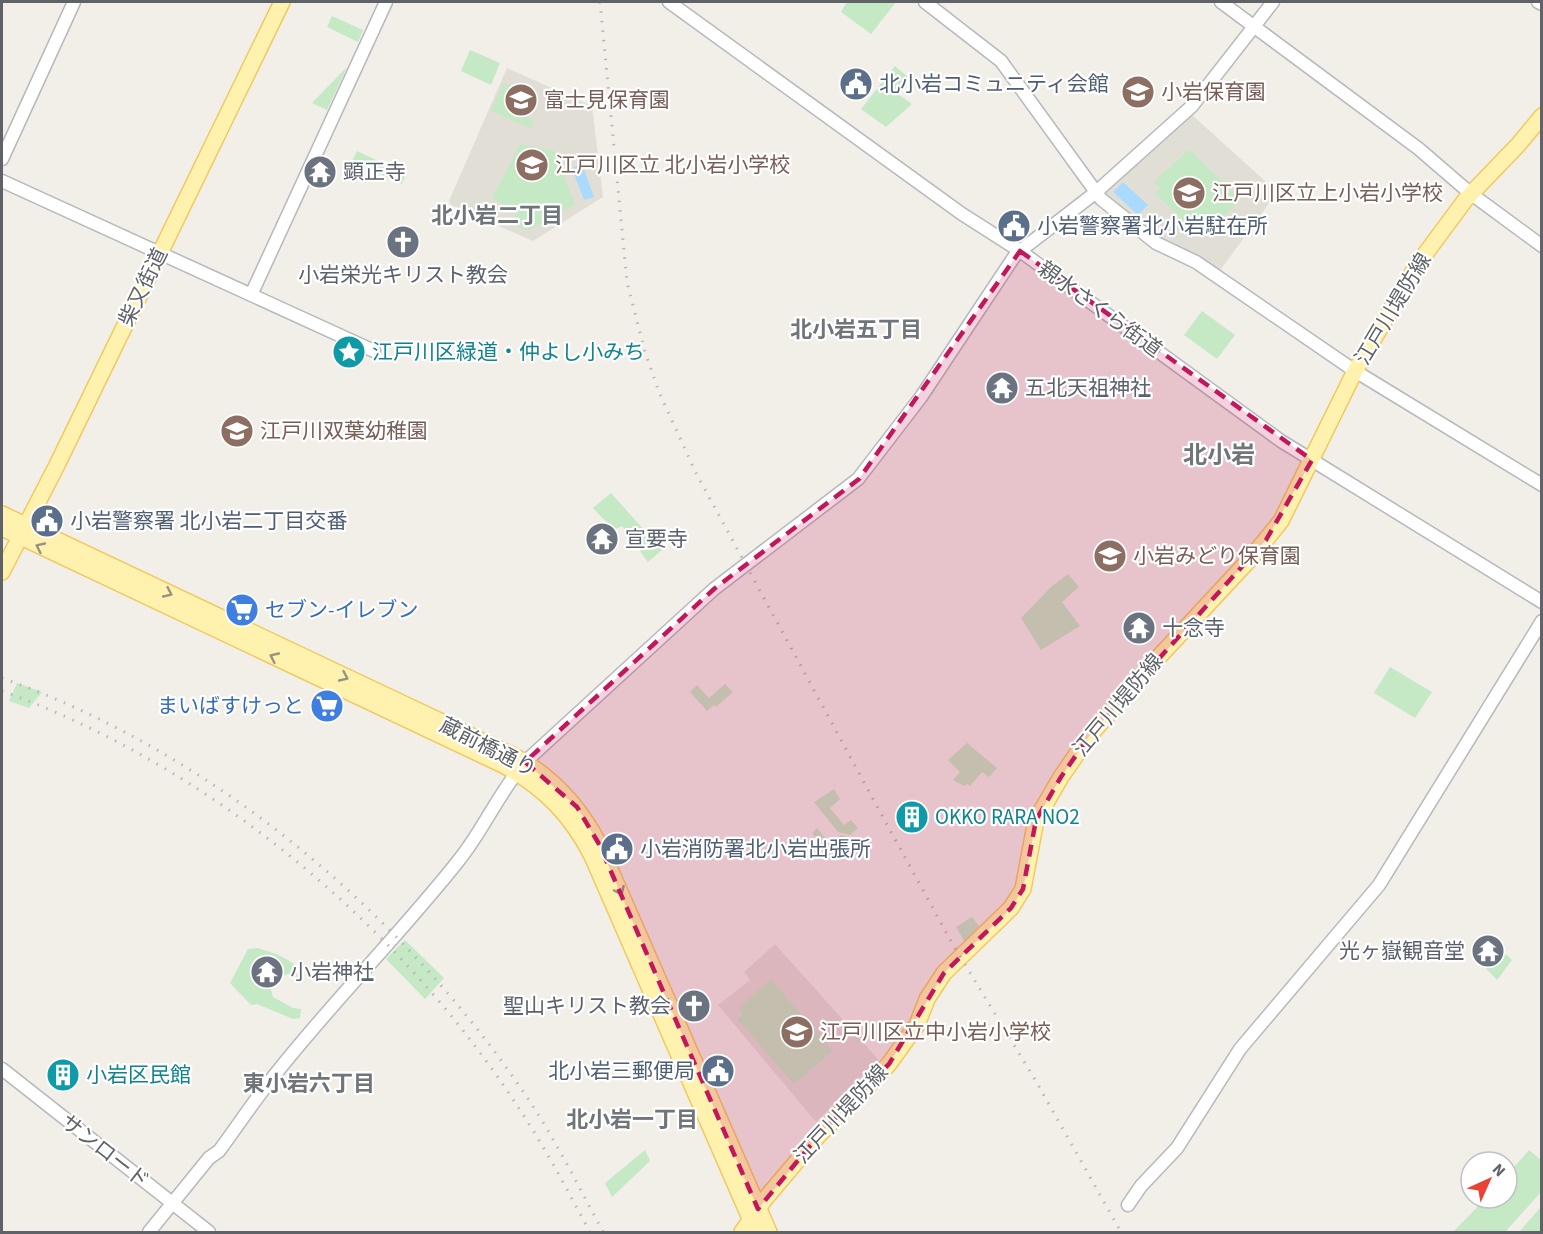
<svg xmlns="http://www.w3.org/2000/svg" width="1543" height="1234" font-family="'Source Sans 3','Noto Sans JP',sans-serif">
  <style>
    .education { fill: #e1ded6 }
    .green { fill: #c5e8c5 }
    .water { fill: #aadaff }
    .lines { fill: none; stroke-linecap: round; stroke-linejoin: round }
    .minor-casing { stroke: #b5b8bc; stroke-width: 15 }
    .major-casing { stroke: #f2c960; stroke-width: 18 }
    .minor { stroke: #fff; stroke-width: 12 }
    .major { stroke: #fff2af; stroke-width: 15 }
    .rail { stroke: #b6b7b8; stroke-width: 3; stroke-dasharray: 1.5 8; stroke-linecap: butt }
    .oneway { stroke: #979581 }
    .marked { fill: #c2185b; fill-opacity: 0.2; stroke: #c2185b; stroke-width: 4.5; stroke-dasharray: 12 8; stroke-linejoin: round }
    .labels { text-anchor: middle; stroke-width: 4.5; stroke-linejoin: round; paint-order: stroke }
    .service-label { font-size: 21px; fill: #4e5e75; stroke: #fff; text-anchor: start }
    .education-label { font-size: 21px; fill: #785e54; stroke: #fff; text-anchor: start }
    .worship-label { font-size: 21px; fill: #5b616d; stroke: #fff; text-anchor: start }
    .street-label { font-size: 21px; fill: #5f6368; stroke: #fff }
    .culture-label { font-size: 21px; fill: #0d838f; stroke: #fff; text-anchor: start }
    .shop-label { font-size: 21px; fill: #366cbe; stroke: #fff; text-anchor: start }
    .neighbourhood-label { font-size: 22px; font-weight: bold; fill: #70757a; stroke: #fff }
    .quarter-label { font-size: 24px; font-weight: bold; fill: #70757a; stroke: #fff }
  </style>
  <rect width="100%" height="100%" fill="#f1efe8"/>
  <!-- education -->
  <path class="education" d="M507 68 592 106 603 197 533 241 451 205 449 201Z
    M1191 114 1274 189 1275 195 1219 272 1160 238 1105 196 1104 191Z
    M775 944 878 1059 816 1122 718 1005 750 980 744 972Z"/>
  <!-- green -->
  <path class="green" d="M847 2H896L871 34 841 12Z
    M332 16 363 30 358 42 327 27Z
    M470 50 500 63 491 85 461 71Z
    M895 66 908 77 895 92 912 104 886 127 861 109Z
    M347 67 327 110 312 103Z
    M503 83 516 89 518 106 533 121 530 128 491 111Z
    M520 144 554 151 575 204 528 231 512 224 518 212 492 198Z
    M357 151 406 174 402 184 352 161Z
    M1187 151H1191L1241 200 1204 234 1189 226 1155 193 1160 188 1154 182Z
    M1202 311 1235 335 1217 359 1184 335Z
    M611 493 662 550 648 562 622 526 614 530 593 508Z
    M1068 574 1079 587 1062 602 1080 626 1041 650 1021 618 1052 586Z
    M1390 667 1432 692 1415 718 1374 693Z
    M17 683 42 692 29 708 9 701Z
    M725 684 733 692 716 707 714 705 707 711 690 692 697 685 709 698Z
    M967 743 997 768 989 777 982 772 970 786 967 784 964 786 953 780 960 772 948 760Z
    M834 789 840 799 830 808 844 825 851 820 858 828 850 835 838 832 814 802Z
    M817 828 830 844 841 835 848 837 828 853 812 833Z
    M972 917 981 928 964 941 956 927Z
    M405 940 444 978 425 999 386 959Z
    M1490 940 1512 960 1497 980 1475 957Z
    M258 948C273 953 300 960 302 979L296 980 288 974 281 977 267 964 263 965 260 973 268 980 273 997 293 1008 301 1009 300 1018 293 1019 257 1004 251 1005 230 983 248 949Z
    M771 979 832 1051 794 1084 737 1019 743 1013 738 1008Z
    M645 1150 650 1161 612 1197 605 1183Z
    M1529 1150 1541 1160V1192L1506 1231 1453 1232 1486 1198H1507V1175Z
    M1541 1207V1232H1519Z"/>
  <!-- water -->
  <path class="water" d="M582 164 594 197 584 200 572 168Z
    M1123 182 1148 205 1138 215 1113 192Z"/>
  <g class="lines">
    <defs>
      <path id="minor" d="M669 2 962 214 1020 251 1281 441 1542 602
        M925 2 1001 61 1101 199 1156 243 1196 262 1355 371 1542 485
        M1221 2 1419 149 1470 193 1542 246
        M1538 2 1542 4
        M2 159 74 2
        M2 181 374 351
        M251 295 386 2
        M2 1069 209 1232
        M1128 1205 1141 1186 1177 1148 1240 1049 1379 885 1542 621
        M149 1232 209 1158 219 1151C236 1128 252 1104 270 1081 329 1005 399 936 459 860 484 829 499 792 525 762L714 589 858 479 921 397 1016 254 1095 193 1192 106 1273 2"/>
      <path id="major" d="M2 514 514 756C552 776 579 806 599 844L769 1232
        M2 528 503 765C544 787 571 815 592 856L756 1232
        M2 572 57 465 282 2
        M742 1232 765 1199 819 1135 889 1064 917 1025 927 999 944 973 1011 908 1023 889 1036 820 1061 777 1090 735 1155 661 1251 558 1281 521 1355 371 1417 265 1466 199 1518 145 1542 116"/>
    </defs>
    <!-- minor casing -->
    <use href="#minor" class="minor-casing"/>
    <!-- major casing -->
    <use href="#major" class="major-casing"/>
    <!-- minor -->
    <use href="#minor" class="minor"/>
    <!-- major -->
    <use href="#major" class="major"/>
    <!-- rail -->
    <path class="rail" d="M600 2 627 282 645 352 659 392 696 473 891 832 952 943 1037 1083 1121 1232
      M2 678C210 752 395 906 520 1087 552 1133 577 1183 603 1232
      M2 691C208 765 399 924 518 1107 545 1147 567 1190 590 1232"/>
  </g>
  <!-- one-way arrows -->
  <defs><path id="oneway-chevron" d="M-2-3.5L2.5 0L-2 3.5" fill="none" stroke-width="1.6" stroke-linecap="round" stroke-linejoin="round" transform="scale(1.5)"/></defs>
  <g class="oneway">
    <use href="#oneway-chevron" transform="translate(40 547) rotate(-155)"/>
    <use href="#oneway-chevron" transform="translate(168 593) rotate(25)"/>
    <use href="#oneway-chevron" transform="translate(274 657) rotate(-155)"/>
    <use href="#oneway-chevron" transform="translate(344 677) rotate(25)"/>
    <use href="#oneway-chevron" transform="translate(620 891) rotate(66)"/>
  </g>
  <!-- marked area -->
  <path class="marked" d="M1020 251 1312 460 1266 540 1090 735 1061 777 1036 820 1023 889 1011 908 944 973 889 1064 819 1135 758 1209 599 844 577 807 525 762 714 589 859 479Z"/>
  <!-- icons -->
  <defs>
    <symbol id="civic-disc" viewBox="-11 -11 22 22"><circle r="9.5" fill="#5c6f8a" stroke="#fff"/><path d="M-.6-6.5H3V-4.5H.6V-3L4-1V1h2V6H-6V1h2V-1L-.6-3ZM-1.2 2.5V6h2.4V2.5Z" fill="#fff"/></symbol>
    <symbol id="school-disc" viewBox="-11 -11 22 22"><circle r="9.5" fill="#8d6e63" stroke="#fff"/><path d="M0-5L7-2L0 1L-7-2ZM-4 1L0 2.5L4 1V4Q0 6-4 4Z" fill="#fff"/></symbol>
    <symbol id="temple-disc" viewBox="-11 -11 22 22"><circle r="9.5" fill="#6b7280" stroke="#fff"/><path d="M0-6L5-2H3V0L6.5 2.5H4V6H1.5V3h-3V6H-4V2.5H-6.5L-3 0V-2H-5Z" fill="#fff"/></symbol>
    <symbol id="church-disc" viewBox="-11 -11 22 22"><circle r="9.5" fill="#6b7280" stroke="#fff"/><path d="M-1.2-6h2.4v3.5h3.3v2.4h-3.3V6h-2.4V-.1h-3.3v-2.4h3.3Z" fill="#fff"/></symbol>
    <symbol id="sight-disc" viewBox="-11 -11 22 22"><circle r="9.5" fill="#0f9aa8" stroke="#fff"/><path d="M0-6L1.8-2.2L6-1.7L2.9 1.2L3.7 5.4L0 3.3L-3.7 5.4L-2.9 1.2L-6-1.7L-1.8-2.2Z" fill="#fff"/></symbol>
    <symbol id="supermarket-disc" viewBox="-11 -11 22 22"><circle r="9.5" fill="#3f7fe0" stroke="#fff"/><path d="M-6-5.5h2.5l.6 2H6L4.5 2H-2.5L-4.4-4H-6ZM-1.5 3.2a1.3 1.3 0 1 0 .1 0ZM3 3.2a1.3 1.3 0 1 0 .1 0Z" fill="#fff"/></symbol>
    <symbol id="building-disc" viewBox="-11 -11 22 22"><circle r="9.5" fill="#0f9aa8" stroke="#fff"/><path d="M-4-6H4V6H1V3H-1V6H-4ZM-2.5-4.3h1.7v1.8h-1.7ZM.8-4.3h1.7v1.8H.8ZM-2.5-1h1.7V.8h-1.7ZM.8-1h1.7V.8H.8Z" fill="#fff"/></symbol>
  </defs>
  <g fill-rule="evenodd">
    <use href="#civic-disc" x="837" y="65" width="38" height="38"/>
    <use href="#school-disc" x="1119" y="73" width="38" height="38"/>
    <use href="#school-disc" x="502" y="81" width="38" height="38"/>
    <use href="#school-disc" x="513" y="146" width="38" height="38"/>
    <use href="#temple-disc" x="301" y="153" width="38" height="38"/>
    <use href="#school-disc" x="1170" y="174" width="38" height="38"/>
    <use href="#civic-disc" x="995" y="207" width="38" height="38"/>
    <use href="#church-disc" x="384" y="223" width="38" height="38"/>
    <use href="#sight-disc" x="330" y="333" width="38" height="38"/>
    <use href="#temple-disc" x="983" y="369" width="38" height="38"/>
    <use href="#school-disc" x="218" y="412" width="38" height="38"/>
    <use href="#civic-disc" x="28" y="502" width="38" height="38"/>
    <use href="#temple-disc" x="583" y="520" width="38" height="38"/>
    <use href="#school-disc" x="1091" y="537" width="38" height="38"/>
    <use href="#supermarket-disc" x="223" y="591" width="38" height="38"/>
    <use href="#temple-disc" x="1120" y="609" width="38" height="38"/>
    <use href="#supermarket-disc" x="308" y="687" width="38" height="38"/>
    <use href="#building-disc" x="893" y="798" width="38" height="38"/>
    <use href="#civic-disc" x="598" y="830" width="38" height="38"/>
    <use href="#temple-disc" x="1469" y="932" width="38" height="38"/>
    <use href="#temple-disc" x="248" y="953" width="38" height="38"/>
    <use href="#church-disc" x="675" y="987" width="38" height="38"/>
    <use href="#school-disc" x="778" y="1013" width="38" height="38"/>
    <use href="#civic-disc" x="699" y="1052" width="38" height="38"/>
    <use href="#building-disc" x="44" y="1056" width="38" height="38"/>
  </g>
  <g class="labels">
    <!-- service labels -->
    <g class="service-label">
      <text x="879" y="91">北小岩コミュニティ会館</text>
      <text x="1037" y="233">小岩警察署北小岩駐在所</text>
      <text x="70" y="528">小岩警察署 北小岩二丁目交番</text>
      <text x="640" y="856">小岩消防署北小岩出張所</text>
      <text x="695" y="1078" text-anchor="end">北小岩三郵便局</text>
    </g>
    <!-- education labels -->
    <g class="education-label">
      <text x="1161" y="99">小岩保育園</text>
      <text x="544" y="107">富士見保育園</text>
      <text x="555" y="172">江戸川区立 北小岩小学校</text>
      <text x="1212" y="200">江戸川区立上小岩小学校</text>
      <text x="260" y="438">江戸川双葉幼稚園</text>
      <text x="1133" y="563">小岩みどり保育園</text>
      <text x="820" y="1039">江戸川区立中小岩小学校</text>
    </g>
    <!-- worship labels -->
    <g class="worship-label">
      <text x="343" y="179">顕正寺</text>
      <text x="403" y="282" text-anchor="middle">小岩栄光キリスト教会</text>
      <text x="1025" y="395">五北天祖神社</text>
      <text x="625" y="546">宣要寺</text>
      <text x="1162" y="635">十念寺</text>
      <text x="1465" y="958" text-anchor="end">光ヶ嶽観音堂</text>
      <text x="290" y="979">小岩神社</text>
      <text x="671" y="1013" text-anchor="end">聖山キリスト教会</text>
    </g>
    <!-- street labels -->
    <g class="street-label">
      <text transform="translate(143 287) rotate(-64)" y="7">柴又街道</text>
      <text transform="translate(1100 309) rotate(36)" y="7">親水さくら街道</text>
      <text transform="translate(1393 309) rotate(-59)" y="7">江戸川堤防線</text>
      <text transform="translate(1118 705) rotate(-50)" y="7">江戸川堤防線</text>
      <text transform="translate(488 747) rotate(27)" y="7">蔵前橋通り</text>
      <text transform="translate(841 1114) rotate(-47)" y="7">江戸川堤防線</text>
      <text transform="translate(105 1151) rotate(38)" y="7">サンロード</text>
    </g>
    <!-- culture labels -->
    <g class="culture-label">
      <text x="372" y="359">江戸川区緑道・仲よし小みち</text>
      <text x="935" y="824">OKKO RARA NO2</text>
      <text x="86" y="1082">小岩区民館</text>
    </g>
    <!-- shop labels -->
    <g class="shop-label">
      <text x="265" y="617">セブン-イレブン</text>
      <text x="304" y="713" text-anchor="end">まいばすけっと</text>
    </g>
    <!-- neighbourhood labels -->
    <g class="neighbourhood-label">
      <text x="497" y="223">北小岩二丁目</text>
      <text x="856" y="337">北小岩五丁目</text>
      <text x="309" y="1091">東小岩六丁目</text>
      <text x="632" y="1127">北小岩一丁目</text>
    </g>
    <!-- quarter labels -->
    <g class="quarter-label">
      <text x="1219" y="463">北小岩</text>
    </g>
  </g>
  <!-- border -->
  <rect width="1543" height="1234" fill="none" stroke="#5f6368" stroke-width="6"/>
  <!-- north arrow -->
  <g transform="translate(1489 1180) rotate(45)"><circle r="28" fill="#ffffff" stroke="#bfc1c3" stroke-width="1.5"/>
  <path d="M0-4.5L10 22L0 15L-10 22Z" fill="#ea4335"/>
  <text y="-9" font-size="16" font-weight="bold" text-anchor="middle" fill="#5f6368">N</text>
  </g>
</svg>
